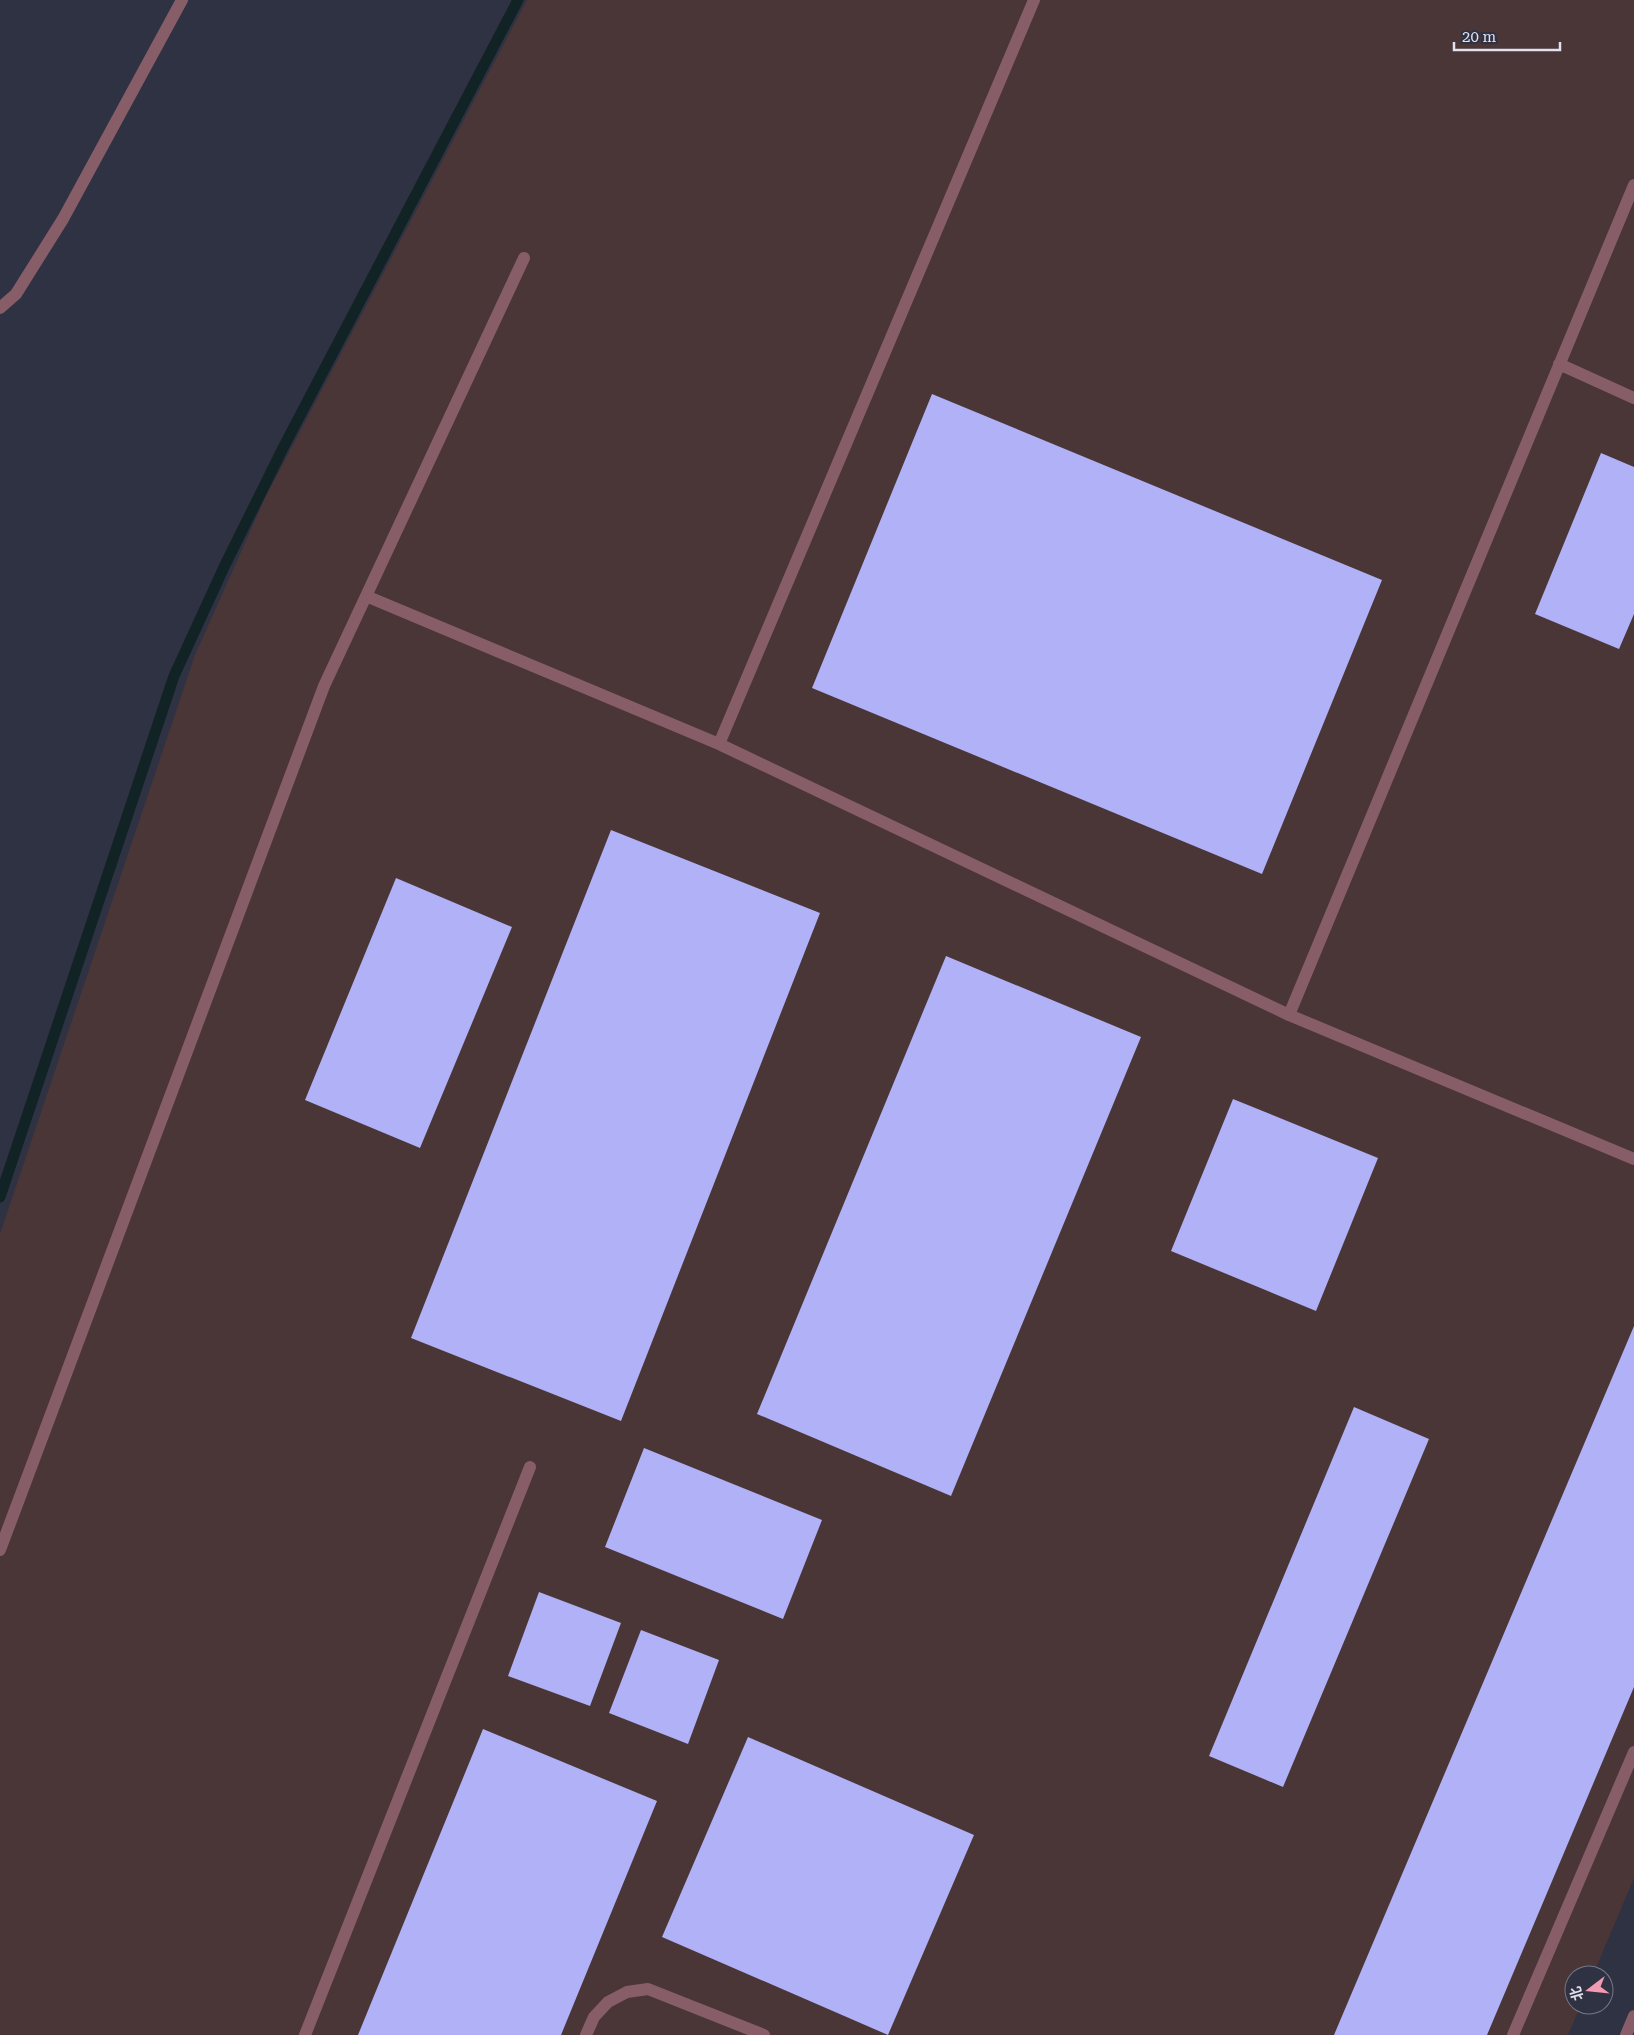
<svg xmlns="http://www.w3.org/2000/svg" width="1634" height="2035" font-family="'Roboto Serif','Noto Sans SC',serif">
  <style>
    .industrial { fill: #4a3537 }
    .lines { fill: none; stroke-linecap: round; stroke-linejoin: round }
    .stream { stroke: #112325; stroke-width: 11 }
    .building { fill: #b0b1f6 }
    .lane { stroke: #875e68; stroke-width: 12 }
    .street { stroke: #875e68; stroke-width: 12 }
  </style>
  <rect width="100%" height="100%" fill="#2f3243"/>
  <!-- industrial -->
  <path class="industrial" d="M527 0H1634V1878L1593 1975H1574V2005H1581L1568 2035H0V1234L195 655 265 498Z"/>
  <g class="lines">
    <!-- stream -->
    <path class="stream" d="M0 1197 174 676 225 565 284 446 518 0"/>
  </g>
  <!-- building -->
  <path class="building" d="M932 394 1382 580 1262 874 812 688Z
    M1601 453 1634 467V614L1619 649 1535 614Z
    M611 830 820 913 621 1421 411 1338Z
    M396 878 512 927 420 1148 305 1100Z
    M946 956 1141 1037 951 1496 757 1414Z
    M1233 1099 1378 1158 1316 1311 1171 1251Z
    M1634 1326V1687L1487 2035H1334Z
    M1354 1407 1429 1439 1283 1787 1209 1756Z
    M644 1448 822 1520 783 1619 605 1547Z
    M539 1592 621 1623 590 1706 508 1676Z
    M641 1630 719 1660 688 1744 609 1713Z
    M483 1729 657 1801 561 2035H358Z
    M748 1737 974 1835 888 2035 662 1937Z"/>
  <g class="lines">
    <!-- lane -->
    <path class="lane" d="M0 308 16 294 63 219 182 0
      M1559 364 1634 398
      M366 596 719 744 1289 1015 1634 1159
      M719 744 1034 0
      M1289 1015 1634 185
      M0 1550 324 686 524 258
      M305 2035 530 1467
      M586 2035 594 2017 608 2002 627 1992 648 1989 764 2035
      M1513 2035 1634 1752"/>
    <!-- street -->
    <path class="street" d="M1626 2035 1634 2016"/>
  </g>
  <!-- north arrow -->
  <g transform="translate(1589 1990) rotate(254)"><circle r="24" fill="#2f3243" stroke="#767887"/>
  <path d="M0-4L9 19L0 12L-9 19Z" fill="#f19ab2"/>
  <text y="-8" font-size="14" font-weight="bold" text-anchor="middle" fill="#e0e2ed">北</text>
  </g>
  <!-- scale -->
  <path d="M1454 42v8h106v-8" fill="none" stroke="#e0e2ed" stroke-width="2.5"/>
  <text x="1462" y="42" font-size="15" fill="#e0e2ed" stroke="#2f3243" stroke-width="4" paint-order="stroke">20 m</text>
</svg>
